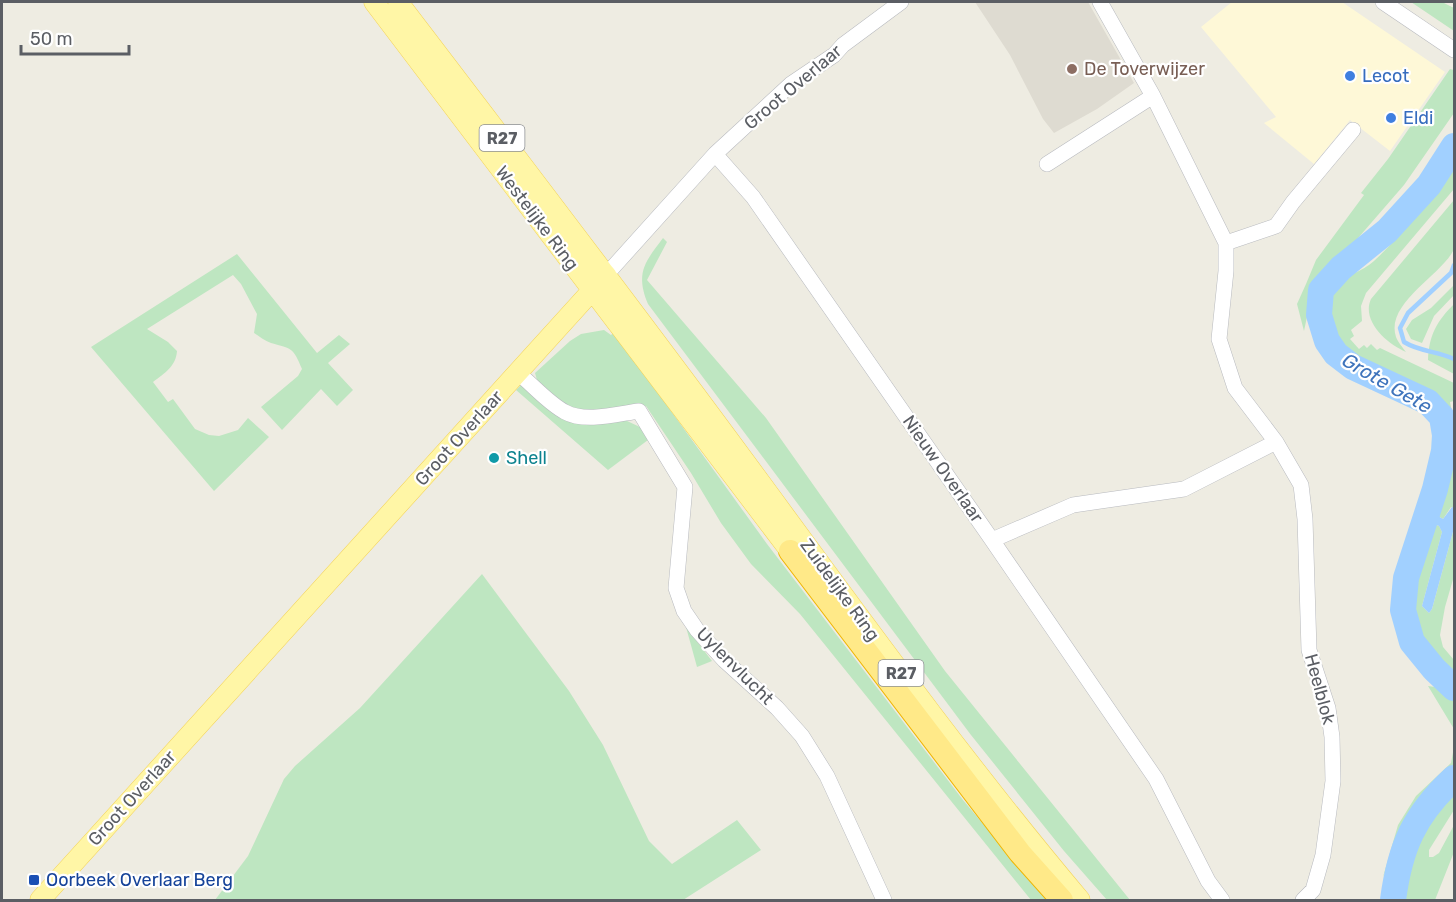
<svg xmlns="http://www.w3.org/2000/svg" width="1456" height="902" font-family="Rubik,sans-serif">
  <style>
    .commercial { fill: #fef8d7 }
    .education { fill: #dedbd1 }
    .green { fill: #bee6c1 }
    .water { fill: #a1d0ff }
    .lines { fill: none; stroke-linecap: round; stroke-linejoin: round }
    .stream { stroke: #a1d0ff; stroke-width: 4.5 }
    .river { stroke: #a1d0ff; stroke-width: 26 }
    .minor-casing { stroke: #b8babf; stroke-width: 16 }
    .major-casing { stroke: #f4d255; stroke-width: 21 }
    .highway-casing { stroke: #f0b500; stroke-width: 24 }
    .minor { stroke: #fff; stroke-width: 15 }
    .major { stroke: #fff6a6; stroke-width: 20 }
    .highway { stroke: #ffe988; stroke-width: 22 }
    .education-dot { fill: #8d6e63; stroke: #fff; stroke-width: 2 }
    .shop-dot { fill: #3f7fe0; stroke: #fff; stroke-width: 2 }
    .culture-dot { fill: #0f9aa8; stroke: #fff; stroke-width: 2 }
    .transit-dot { fill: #1a4fb4; stroke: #fff; stroke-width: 2 }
    .labels { text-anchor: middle; stroke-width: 4.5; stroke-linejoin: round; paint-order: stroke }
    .shield { fill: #fff; stroke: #8c8e92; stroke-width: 1.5 }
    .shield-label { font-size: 16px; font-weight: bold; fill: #5b5e64 }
    .education-label { font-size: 18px; fill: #785e54; stroke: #fff; text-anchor: start }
    .shop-label { font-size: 18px; fill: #366cbe; stroke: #fff; text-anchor: start }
    .street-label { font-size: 18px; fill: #5b5e64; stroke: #fff }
    .culture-label { font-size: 18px; fill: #0d838f; stroke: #fff; text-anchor: start }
    .transit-label { font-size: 18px; fill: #164399; stroke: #fff; text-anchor: start }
    .water-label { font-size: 20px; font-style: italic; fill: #3f74bc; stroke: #fff }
  </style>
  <rect width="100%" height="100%" fill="#eeece2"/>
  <!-- commercial -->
  <path class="commercial" d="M1232 2H1342L1445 72 1390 151 1350 120 1314 164 1264 123 1276 117 1201 27Z"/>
  <!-- education -->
  <path class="education" d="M975 2H1088L1134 83 1097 109 1054 133 1043 119 1010 55Z"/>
  <!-- green -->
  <path class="green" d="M1411 2H1442L1454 8V31Z
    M1450 69 1454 70V113L1404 185 1352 245 1318 279 1312 293 1304 331 1297 304 1306 284 1316 260 1364 195 1361 193 1388 159Z
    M1454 167V189L1366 293 1361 306 1362 321 1351 330 1354 336 1350 339 1359 349 1364 345 1367 348 1371 344 1377 350 1380 348 1454 383V401L1450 402 1452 412 1448 414 1445 412C1434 384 1401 384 1377 372 1355 362 1329 341 1326 316 1324 306 1329 295 1336 287 1346 274 1362 272 1374 261 1404 233 1429 200 1454 167Z
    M1454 200C1455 212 1456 242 1453 251 1440 276 1385 304 1396 337 1398 342 1403 348 1406 352 1387 344 1361 321 1371 299Z
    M663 238 667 242 647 280 766 418 945 671 1130 900H1107L1064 851 971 735 648 304C635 273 645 262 663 238Z
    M237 254 317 353 339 335 350 344 328 363 353 390 337 406 321 389 282 430 261 407 298 376 302 369C293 347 292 349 271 343 265 341 259 336 254 333L257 314 241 284 233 275 147 329 168 342 177 351C176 366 165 373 153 382L168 402 173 399 195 429 209 435 219 436 238 430 248 418 269 437 214 491 91 347Z
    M1454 285V295L1434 316 1422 343 1411 339 1406 329 1412 320 1431 308Z
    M1454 304V374L1428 360C1429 335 1437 321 1454 304Z
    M604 330 611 335 614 332 767 544 963 800 1047 900H1031L800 614 751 564 721 523 691 473 646 406 594 411 575 410 563 404 537 380 535 373 570 341 581 334Z
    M525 385 565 417 625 420 642 428 648 440 608 470 516 390 520 386Z
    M1454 423V508L1451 507 1443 519 1438 516V506L1449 466 1451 425Z
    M1432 523 1439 526 1442 532 1422 606 1429 613 1432 609 1454 528V576L1445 607 1440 635 1443 647 1454 660V681C1438 661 1417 641 1411 615 1406 593 1421 551 1427 528Z
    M482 574 569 691 603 745 649 841 672 864 737 820 761 850 683 900H215L248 856 284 779 295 766 360 708Z
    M686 627 712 661 697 667Z
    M1428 686 1442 688 1454 694V729Z
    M1454 747V769L1412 812 1383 877 1398 825 1416 796 1451 763Z
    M1454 790V810L1429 850V857H1433L1439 853 1454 825V852L1435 900H1400C1405 857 1424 821 1454 790Z"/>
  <!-- water -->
  <path class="water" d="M1452 507 1454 508V528L1432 609 1429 613 1422 606 1442 532 1439 526 1432 523 1438 516 1443 519Z"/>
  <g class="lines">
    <!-- stream -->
    <path class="stream" d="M1454 265 1451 273 1408 313 1400 328 1404 342C1420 352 1438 351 1454 359"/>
    <!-- river -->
    <path class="river" d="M1454 146 1429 185 1387 231 1341 268 1321 290 1319 315 1327 341 1336 354 1353 367 1428 402 1442 417 1445 435 1444 451 1435 489 1406 578 1403 610 1412 642 1434 669 1454 688
      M1393 900C1400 847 1414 815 1454 778"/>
    <defs>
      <path id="minor" d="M1383 2 1454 50
        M715 154 753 197 992 540 1073 505 1184 489 1276 442 1235 388 1219 339 1226 271V243L1153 96 1100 2
        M1047 164 1153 96
        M1226 243 1276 226 1293 202 1353 130
        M606 275 715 154 791 84 834 55 843 45 901 2
        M518 373C533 385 548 403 565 412 585 423 617 414 639 411L685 487 676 588 684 611 697 630 724 660 777 708 802 736 827 776 884 900
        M1276 442 1301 485 1305 519 1309 650 1328 708 1332 737 1333 781 1323 855 1313 890 1303 900
        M992 540 1156 779 1208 881 1222 900"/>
      <path id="major" d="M374 2 790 551
        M398 2C515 155 632 308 746 463 855 611 962 760 1080 900
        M40 900 606 275"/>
      <path id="highway" d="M790 551 1020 853 1062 900"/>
    </defs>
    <!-- minor casing -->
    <use href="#minor" class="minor-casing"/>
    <!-- major casing -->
    <use href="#major" class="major-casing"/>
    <!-- highway casing -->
    <use href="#highway" class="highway-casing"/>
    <!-- minor -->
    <use href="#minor" class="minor"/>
    <!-- major -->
    <use href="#major" class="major"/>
    <!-- highway -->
    <use href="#highway" class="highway"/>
  </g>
  <!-- markers -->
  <circle class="education-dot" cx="1072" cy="69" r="6"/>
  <g class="shop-dot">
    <circle cx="1350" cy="76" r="6"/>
    <circle cx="1391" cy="118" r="6"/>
  </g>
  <circle class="culture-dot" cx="494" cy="458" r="6"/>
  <rect class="transit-dot" x="28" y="874" width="12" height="12" rx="3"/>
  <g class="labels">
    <!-- shield labels -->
    <g class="shield">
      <rect x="479.5" y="125" width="45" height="26" rx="4.5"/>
      <rect x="878.5" y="660" width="45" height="26" rx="4.5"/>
    </g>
    <g class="shield-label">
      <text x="502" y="144">R27</text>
      <text x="901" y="679">R27</text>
    </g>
    <!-- education labels -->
    <g class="education-label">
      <text x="1084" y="75">De Toverwijzer</text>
    </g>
    <!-- shop labels -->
    <g class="shop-label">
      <text x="1362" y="82">Lecot</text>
      <text x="1403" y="124">Eldi</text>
    </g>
    <!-- street labels -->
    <g class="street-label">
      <text transform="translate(793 87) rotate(-40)" y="6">Groot Overlaar</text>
      <text transform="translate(537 218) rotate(53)" y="6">Westelijke Ring</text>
      <text transform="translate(459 438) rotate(-48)" y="6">Groot Overlaar</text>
      <text transform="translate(943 469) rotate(55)" y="6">Nieuw Overlaar</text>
      <text transform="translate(840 590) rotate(54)" y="6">Zuidelijke Ring</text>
      <text transform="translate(735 666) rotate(45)" y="6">Uylenvlucht</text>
      <text transform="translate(1320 689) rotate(75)" y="6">Heelblok</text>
      <text transform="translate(132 798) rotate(-48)" y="6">Groot Overlaar</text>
    </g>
    <!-- culture labels -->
    <g class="culture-label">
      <text x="506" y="464">Shell</text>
    </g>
    <!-- transit labels -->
    <g class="transit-label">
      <text x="46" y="886">Oorbeek Overlaar Berg</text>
    </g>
    <!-- water labels -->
    <g class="water-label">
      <text transform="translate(1387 383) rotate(30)" y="7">Grote Gete</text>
    </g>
  </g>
  <!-- border -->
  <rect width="1456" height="902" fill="none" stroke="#5b5e64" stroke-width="6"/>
  <!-- scale -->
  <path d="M21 45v9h108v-9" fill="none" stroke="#5b5e64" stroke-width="3"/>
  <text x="30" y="45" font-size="18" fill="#5b5e64" stroke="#ffffff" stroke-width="4.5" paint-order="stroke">50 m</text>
</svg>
